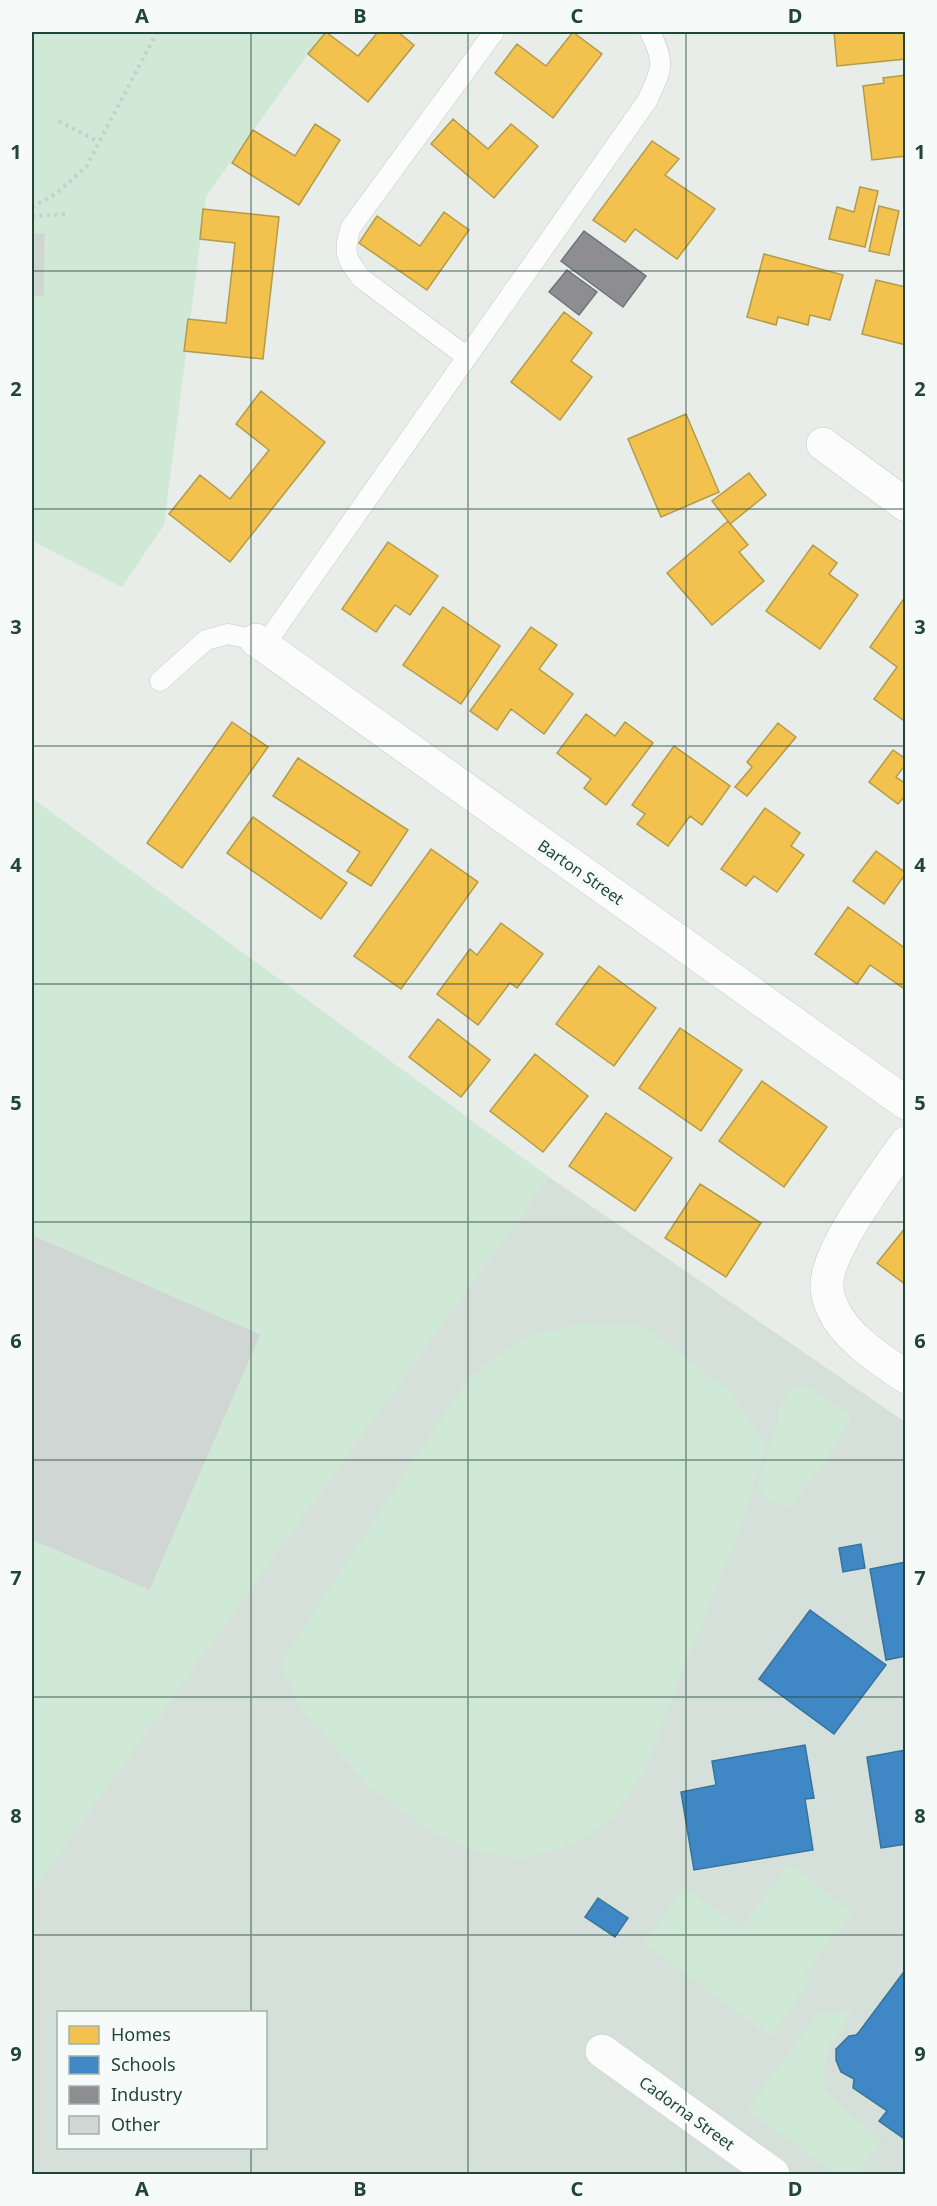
<svg xmlns="http://www.w3.org/2000/svg" width="937" height="2206" font-family="'Noto Sans',sans-serif">
  <style>
    .built { fill: #d5e0da; fill-rule: evenodd }
    .green { fill: #d0e8d6 }
    .homes { fill: #f2c14e; stroke: #b39c48; stroke-width: 1.5 }
    .schools { fill: #3f88c5; stroke: #36749b; stroke-width: 1.5 }
    .industry { fill: #8d8d92; stroke: #6d7777; stroke-width: 1.5 }
    .building { fill: #d0d6d3; stroke: #d0d6d3; stroke-width: 1.5 }
    .lines { fill: none; stroke-linecap: round; stroke-linejoin: round }
    .service-casing { stroke: #c4cac7; stroke-width: 21 }
    .minor-casing { stroke: #c4cac7; stroke-width: 34 }
    .path { stroke: #c6cfcc; stroke-width: 4; stroke-dasharray: 3 4.5; stroke-linecap: butt }
    .service { stroke: #fcfcfc; stroke-width: 20 }
    .minor { stroke: #fcfcfc; stroke-width: 33 }
    .grid { fill: none; stroke: #214539; stroke-width: 1.5; stroke-opacity: 0.55 }
    .labels { text-anchor: middle; stroke-width: 6; stroke-linejoin: round; paint-order: stroke }
    .street-label { font-size: 16px; fill: #214539; stroke: #f6fbf9 }
    .neatline { fill: none; stroke: #214539; stroke-width: 2 }
    .grid-label { font-size: 20px; text-anchor: middle; font-weight: bold; fill: #214539 }
  </style>
  <rect width="100%" height="100%" fill="#e8edea"/>
  <!-- built -->
  <path class="built" d="M549 1177 905 1422V2174H32V1891ZM58 2012H266V2148H58Z"/>
  <!-- green -->
  <path class="green" d="M32 32H324L206 196 164 525 122 587 32 541Z
    M32 798 549 1177 32 1891Z
    M577 1324 644 1326 727 1389 767 1444 730 1555 669 1705 646 1769 614 1817 575 1844 524 1859 475 1851 434 1833 372 1790 303 1712 280 1663 467 1379 519 1340Z
    M802 1385 817 1392 850 1416V1421C834 1452 813 1479 791 1506 781 1506 764 1500 759 1490 754 1476 772 1445 776 1431 778 1421 778 1409 784 1399 788 1391 793 1389 802 1385Z
    M789 1864 853 1913 804 1975 811 1981 771 2037 643 1943 685 1887 741 1928Z
    M855 2008C836 2040 821 2048 824 2089L853 2118 882 2140 857 2174H836L747 2110 803 2032 821 2011 836 2014Z"/>
  <!-- homes -->
  <path class="homes" d="M326 32 358 56 378 32H398L414 45 368 102 308 54Z
    M573 32 602 54 553 118 495 73 517 44 546 66Z
    M834 32H906V59L837 66Z
    M906 75V156L872 160 863 86 884 83 883 78Z
    M453 119 488 149 511 124 538 146 494 198 431 144Z
    M315 124 340 140 299 205 232 163 253 130 295 156Z
    M652 141 679 159 665 175 715 209 677 259 635 229 625 242 593 220Z
    M860 187 878 191 865 247 829 239 837 207 854 212Z
    M879 206 899 211 889 255 869 251Z
    M203 209 279 217 263 359 184 351 188 319 226 323 235 243 200 239Z
    M444 212 469 230 427 290 359 243 377 216 420 246Z
    M764 254 843 275 830 320 810 315 808 325 778 317 776 325 747 317Z
    M876 280 906 287V345L862 334Z
    M564 312 592 333 571 361 592 377 560 420 511 382Z
    M261 391 325 442 230 562 169 514 200 475 230 499 269 450 236 424Z
    M686 414 719 492 661 517 628 439Z
    M749 473 766 495 730 524 712 501Z
    M728 521 748 545 739 552 764 581 712 625 667 573Z
    M388 542 438 576 410 615 395 605 376 632 342 609Z
    M813 545 837 563 829 574 858 595 820 649 766 611Z
    M905 597 906 717 903 720 874 699 897 667 870 647Z
    M443 607 500 646 461 704 403 665Z
    M531 627 557 645 539 669 573 694 544 734 511 709 497 730 470 711Z
    M586 714 615 736 625 722 653 743 606 805 584 788 591 779 557 753Z
    M232 722 268 747 182 868 147 843Z
    M778 723 796 737 747 796 735 787 752 767 747 762Z
    M674 746 730 786 702 825 690 816 668 846 637 824 645 814 632 805Z
    M893 750 906 759V764L896 777 906 784V795L898 804 869 782Z
    M298 758 408 830 371 886 347 871 360 852 273 796Z
    M765 808 800 833 791 846 804 855 777 892 754 876 746 886 721 869Z
    M253 817 347 883 321 919 227 853Z
    M431 849 478 882 401 989 354 956Z
    M876 851 906 873 884 904 853 881Z
    M848 907 906 949V990L870 965 857 984 815 954Z
    M501 923 543 954 517 988 510 983 478 1025 437 994 470 949 477 955Z
    M599 966 656 1008 614 1066 556 1024Z
    M438 1019 490 1060 461 1097 409 1057Z
    M680 1028 742 1070 701 1131 639 1088Z
    M535 1054 588 1096 543 1152 490 1111Z
    M762 1081 827 1127 784 1187 719 1141Z
    M606 1113 672 1158 635 1211 569 1166Z
    M700 1184 761 1223 726 1277 665 1238Z
    M906 1227V1285L877 1263Z"/>
  <!-- schools -->
  <path class="schools" d="M861 1544 865 1568 843 1572 839 1548Z
    M906 1562V1656L886 1660 870 1569Z
    M810 1610 886 1665 834 1734 759 1679Z
    M805 1745 814 1798 805 1799 813 1850 694 1870 681 1792 716 1785 712 1761Z
    M906 1750V1844L881 1848 867 1757Z
    M598 1898 628 1918 615 1937 585 1917Z
    M906 1969V2140L879 2121 887 2111 853 2088 854 2079 841 2072 836 2060V2049L849 2036 856 2035 859 2032Z"/>
  <!-- industry -->
  <path class="industry" d="M584 231 646 276 623 307 561 261Z
    M567 270 597 292 579 315 549 292Z"/>
  <!-- building -->
  <path class="building" d="M32 234H44L43 295H32Z
    M32 1236 259 1335 149 1589 32 1539Z"/>
  <g class="lines">
    <defs>
      <path id="service" d="M467 357 361 278C345 257 343 253 351 227L494 32
        M264 646 647 101C662 69 666 64 650 32
        M160 681 206 640 228 634 256 640"/>
      <path id="minor" d="M823 444 906 505
        M256 640 906 1103
        M906 1143C885 1173 825 1252 827 1286 827 1293 830 1303 833 1309 846 1338 880 1359 906 1377
        M602 2051 773 2174"/>
    </defs>
    <!-- service casing -->
    <use href="#service" class="service-casing"/>
    <!-- minor casing -->
    <use href="#minor" class="minor-casing"/>
    <!-- path -->
    <path class="path" d="M59 121 99 142
      M32 207 57 193 86 167 157 32
      M32 216 69 214"/>
    <!-- service -->
    <use href="#service" class="service"/>
    <!-- minor -->
    <use href="#minor" class="minor"/>
  </g>
  <!-- grid -->
  <path class="grid" d="M251 32V2012M468 32V2174M686 32V2174M32 271H906M32 509H906M32 746H906M32 984H906M32 1222H906M32 1460H906M32 1697H906M32 1935H906M251 2148V2174"/>
  <g class="labels">
    <!-- street labels -->
    <g class="street-label">
      <text transform="translate(581 872) rotate(35)" y="6">Barton Street</text>
      <text transform="translate(687 2113) rotate(36)" y="6">Cadorna Street</text>
    </g>
  </g>
  <!-- border -->
  <rect width="937" height="2206" fill="none" stroke="#f6fbf9" stroke-width="66"/>
  <!-- legend -->
  <rect x="57" y="2011" width="210" height="138" fill="#f6fbf9" stroke="#a1b2ac" stroke-width="1.5"/>
  <rect x="69" y="2026" width="30" height="18" fill="#f2c14e" stroke="#a1b2ac" stroke-width="1.5"/>
  <text x="111" y="2041" font-size="18" fill="#214539">Homes</text>
  <rect x="69" y="2056" width="30" height="18" fill="#3f88c5" stroke="#a1b2ac" stroke-width="1.5"/>
  <text x="111" y="2071" font-size="18" fill="#214539">Schools</text>
  <rect x="69" y="2086" width="30" height="18" fill="#8d8d92" stroke="#a1b2ac" stroke-width="1.5"/>
  <text x="111" y="2101" font-size="18" fill="#214539">Industry</text>
  <rect x="69" y="2116" width="30" height="18" fill="#d0d6d3" stroke="#a1b2ac" stroke-width="1.5"/>
  <text x="111" y="2131" font-size="18" fill="#214539">Other</text>
  <rect x="33" y="33" width="871" height="2140" class="neatline"/>
  <g class="grid-label">
    <text x="142" y="23">A</text>
    <text x="360" y="23">B</text>
    <text x="577" y="23">C</text>
    <text x="795" y="23">D</text>
    <text x="16" y="159">1</text>
    <text x="920" y="159">1</text>
    <text x="16" y="396">2</text>
    <text x="920" y="396">2</text>
    <text x="16" y="634">3</text>
    <text x="920" y="634">3</text>
    <text x="16" y="872">4</text>
    <text x="920" y="872">4</text>
    <text x="16" y="1110">5</text>
    <text x="920" y="1110">5</text>
    <text x="16" y="1348">6</text>
    <text x="920" y="1348">6</text>
    <text x="16" y="1585">7</text>
    <text x="920" y="1585">7</text>
    <text x="16" y="1823">8</text>
    <text x="920" y="1823">8</text>
    <text x="16" y="2061">9</text>
    <text x="920" y="2061">9</text>
    <text x="142" y="2196">A</text>
    <text x="360" y="2196">B</text>
    <text x="577" y="2196">C</text>
    <text x="795" y="2196">D</text>
  </g>
</svg>
